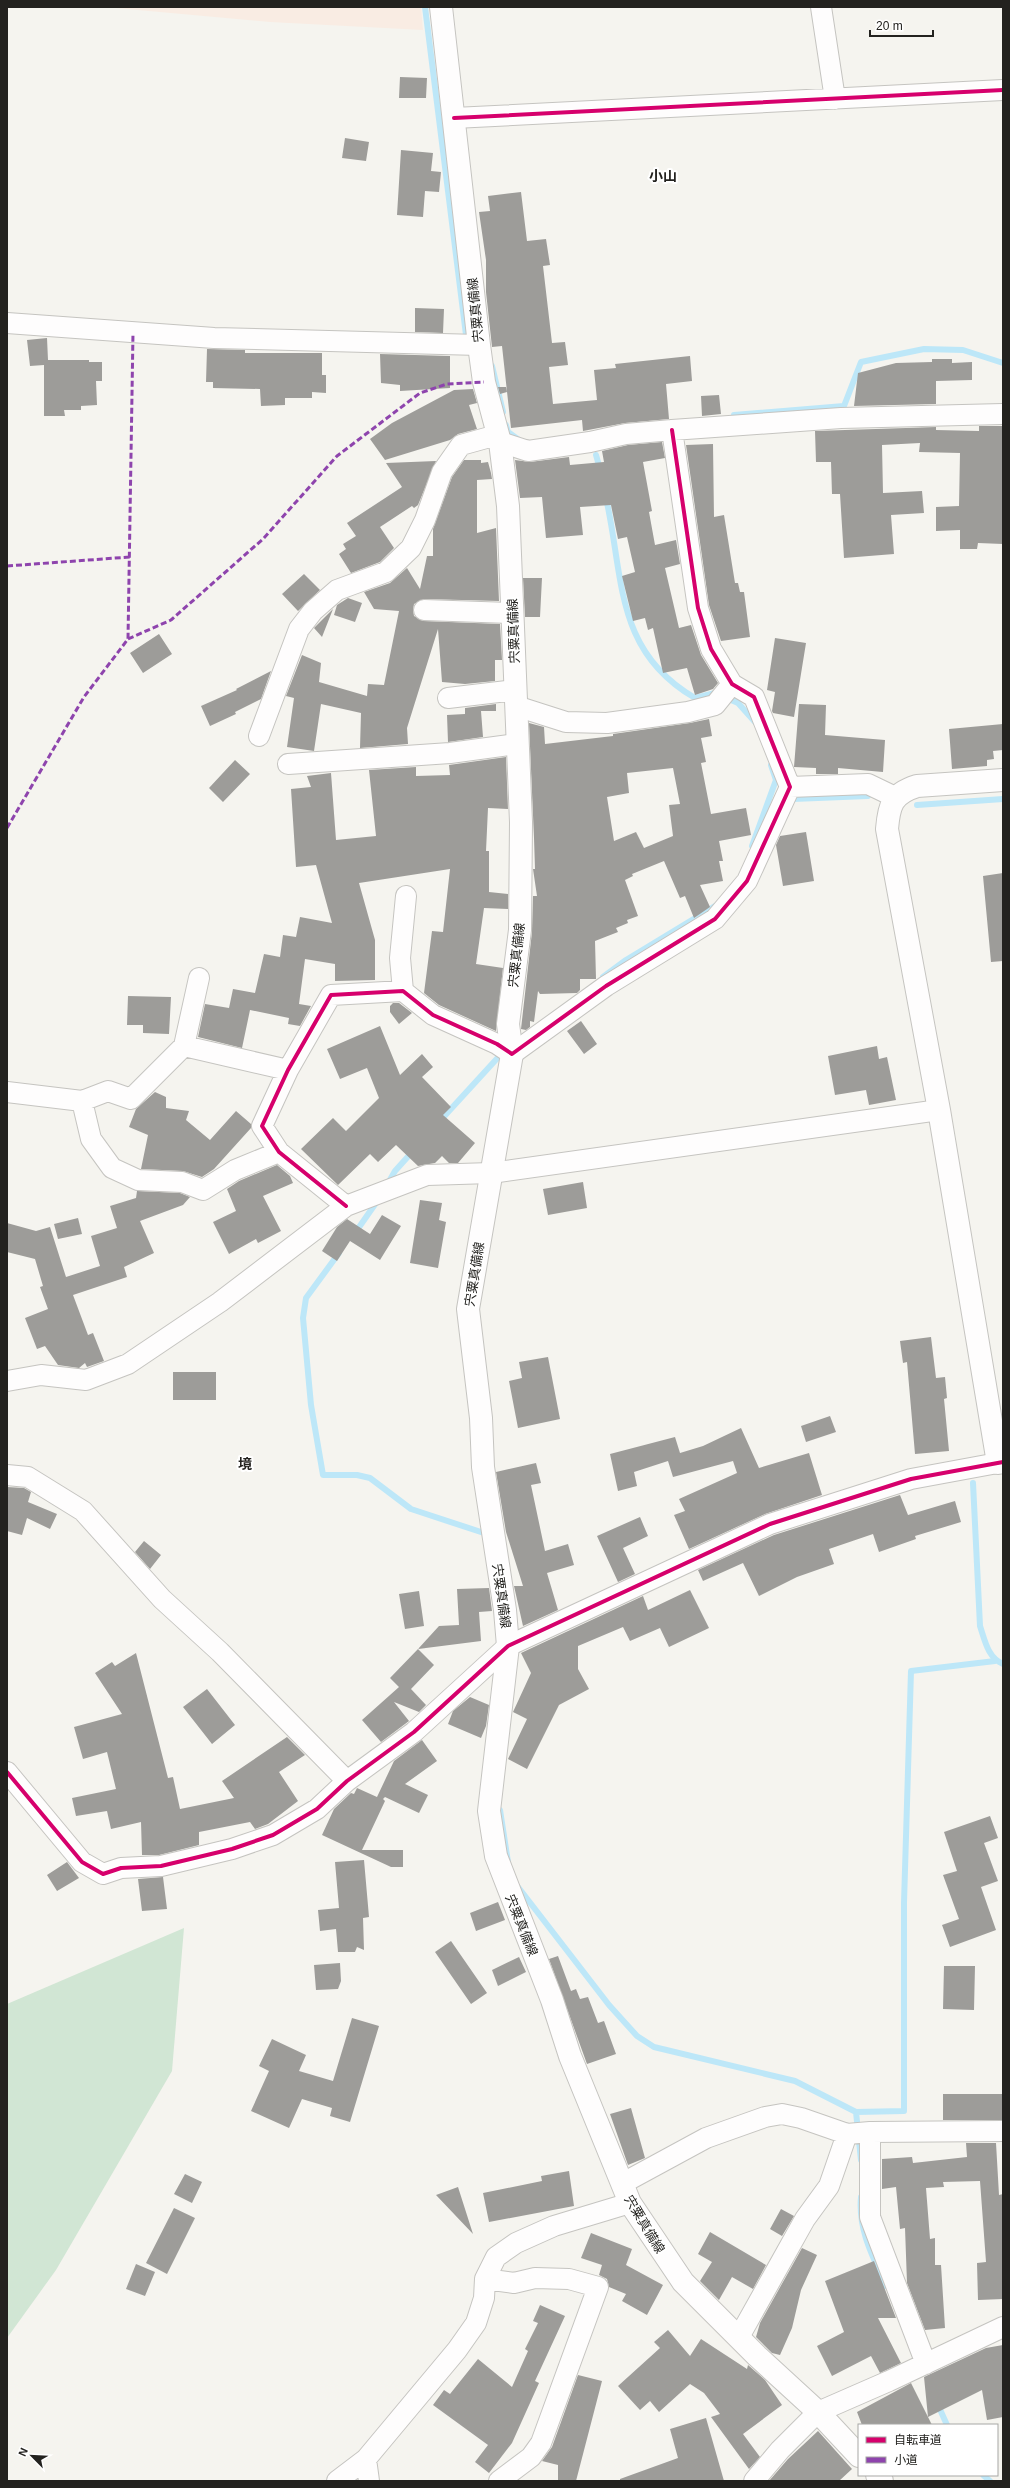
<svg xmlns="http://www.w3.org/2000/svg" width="1010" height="2488" font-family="Arial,'Noto Sans JP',sans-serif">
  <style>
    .education { fill: #f9ece3 }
    .green { fill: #d1e6d4 }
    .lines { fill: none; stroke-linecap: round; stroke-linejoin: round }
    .stream { stroke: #bde7f8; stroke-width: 6 }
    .building { fill: #9d9c99; fill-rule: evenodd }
    .minor-casing { stroke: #c5c4c0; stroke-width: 22 }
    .tertiary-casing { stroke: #c5c4c0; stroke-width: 24 }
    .secondary-casing { stroke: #c5c4c0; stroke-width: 24 }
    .minor { stroke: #fefdfd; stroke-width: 20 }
    .tertiary { stroke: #fefdfd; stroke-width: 22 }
    .secondary { stroke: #fefdfd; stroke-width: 22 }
    .quiet { stroke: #8e44ad; stroke-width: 3; stroke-dasharray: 6 3; stroke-linecap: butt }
    .cycleway-casing { stroke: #fff; stroke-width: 6 }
    .cycleway { stroke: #d6006c; stroke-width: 4 }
    .labels { text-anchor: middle; stroke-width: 4; stroke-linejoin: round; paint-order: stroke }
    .street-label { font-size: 13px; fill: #23221f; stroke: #fff }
    .neighbourhood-label { font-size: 14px; font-weight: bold; fill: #23221f; stroke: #fff }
  </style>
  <rect width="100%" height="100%" fill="#f5f4ef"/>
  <!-- education -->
  <path class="education" d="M105 7H421L423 30 270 22Z"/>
  <!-- green -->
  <path class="green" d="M184 1928 172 2071 56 2270 7 2338V2004Z"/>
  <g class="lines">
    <!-- stream -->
    <path class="stream" d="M425 7 466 335
      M492 366 503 412
      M734 415 844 406 861 362 924 349 963 350 1003 363
      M506 425 508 432 519 440
      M596 455 600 469
      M606 498C624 577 614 651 695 698L715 693 738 703 755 722
      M793 799 868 796
      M917 805 1003 799
      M752 846 776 780 771 765
      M603 977 626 960 715 906
      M439 1122 503 1052
      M387 1185 395 1171 413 1151
      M355 1233 378 1200
      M339 1253 306 1298 303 1318 311 1405 323 1475H357L370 1478 411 1509 490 1535
      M973 1483 980 1626C985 1641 988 1658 1003 1664
      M500 1810 508 1862
      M518 1887 609 2005 637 2036 654 2047 795 2081 856 2112 861 2160
      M856 2112 904 2111V1903L911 1671 995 1661
      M861 2197C858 2230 873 2257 886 2286
      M938 2405 947 2425
      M983 2475 990 2481"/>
  </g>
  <!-- building -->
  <path class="building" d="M400 77 427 78 426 98H399Z
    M345 138 369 142 366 161 342 158Z
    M401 150 433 153 431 171 441 172 439 192 425 191 423 217 397 215Z
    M521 192 527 241 546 239 550 265 543 266 552 343 565 342 568 365 549 367 553 404 597 400 594 370 616 368 615 364 690 356 692 381 666 384 669 419 625 423 583 431 582 420 511 428 502 346 492 347 486 292V260L479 212 490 211 488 196Z
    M415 308 444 309 443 333 415 332Z
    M47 338 48 360H89V362H102V381H96L97 405 81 406V410H64L65 416H44V365L30 366 27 340Z
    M207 349 245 350V353H322V375H326V393L312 392V398H285V405L261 406 260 389 213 388V382H206Z
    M380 354 450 356V388L400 391V385L381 383Z
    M932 359H952V363L972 362V380L936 381V404L854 406 858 373 896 363 932 362Z
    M498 387H506L507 392 500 394Z
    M473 389 477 403 469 405 477 429 458 434 450 440 385 460 370 439 392 423 454 390Z
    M719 395 721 414 702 416 701 396Z
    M979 426H1003V544L978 543 977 549H960V530L936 531V507L959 506 960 453 919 452 920 443 882 445 883 493 922 491 924 513 891 515 894 554 844 558 840 494H832L831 462H816L815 431 936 427V430L979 431Z
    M662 442 665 458 643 462 652 511 649 512 655 545 676 540 680 564 665 568 679 628 691 625 701 655 718 683 713 689 695 695 687 668 663 673 653 628 648 630 645 618 633 621 622 576 635 572 627 537 618 539 611 505 580 507 583 535 546 538 542 497 520 498 515 460 530 462 569 457 570 465 604 462 602 451 628 445Z
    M713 444 714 517 724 515 735 583H738L740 592H744L750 637 721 641 709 605 686 445Z
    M464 460H481V463L488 462 491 473 492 479 477 480V533L496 528 499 601 424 599 414 604 413 610 414 616 423 621 500 624 502 660H495V681L465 684 442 682 438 629 407 728 408 744 360 748 361 713 321 704 314 751 287 747 294 698 286 696 302 655 321 663 319 682 367 696 368 684 384 685 399 611 374 609 364 592 390 583 407 568 420 589 427 556H433V529L452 477Z
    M436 461 418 505 414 508 412 506 380 527 394 548 380 562 351 573 339 554 346 549 343 544 356 536 347 523 402 487 386 463Z
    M304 574 320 590 298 611 282 594Z
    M523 578H542L540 617H525Z
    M348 598 362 603 355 622 334 615 337 605Z
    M333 609 322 637 314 628Z
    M159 634 172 654 143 673 130 653Z
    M775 638 806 643 794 717 773 713 772 711 775 692 767 690Z
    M271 671 261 699 235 712 236 714 210 726 201 706 237 690 236 689Z
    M496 704V711H481L483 737 448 742 447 715 465 714V708Z
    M799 704 826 705 825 735 885 740 883 772 838 768V774H816V768L794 767Z
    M709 719 712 736 701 738 706 762 701 763 711 814 746 808 751 835 719 841 723 861H719L723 881 700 885 710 907 694 918 685 896 680 898 664 861 632 874 633 876 625 880 638 916 627 920 628 923 616 928 618 932 595 941 596 979H580V990L577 993 540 994 538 991 534 1022 530 1021V1027L526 1030 521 1029 532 932 533 896H537L533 869H535L534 838 529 723 544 727 545 744 613 736V734L690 723ZM673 768 680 804 669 805 673 836 644 848 636 832 614 841 607 797 629 793 627 773Z
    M1003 724V750L993 751 994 759 987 760V766L952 769 949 729Z
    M506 757 508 809 488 808 486 851H489V892L508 894V909L484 908 476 964 503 968 496 1031 439 1005 424 993 432 931 443 932 450 869 359 883 375 940V980L335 981V964L305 959 299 1004 311 1006 300 1026 288 1024 289 1018 250 1010 242 1048 198 1037 205 1004 229 1008 233 989 255 993 264 954 280 957 283 935 296 937 300 917 332 923 316 865 296 867 291 789 311 787 307 776 331 773 336 840 376 836 369 770 416 767V776L450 775 449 765Z
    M235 760 250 774 223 802 209 788Z
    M806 832 814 881 783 886 776 845 780 836Z
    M1003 873V961L991 962 983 876Z
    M128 996 171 997 169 1034 143 1033V1025H127Z
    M393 1003H399L412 1013 399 1024 390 1012V1006Z
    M581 1021 597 1044 584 1054 567 1031Z
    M380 1026 400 1075 422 1054 433 1067 422 1077 451 1107 443 1115 475 1143 458 1163H449L442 1156 435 1163 418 1166 396 1145 378 1162 370 1154 338 1185 301 1149 333 1118 346 1131 379 1098 367 1068 340 1079 327 1049Z
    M877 1046 879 1059 887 1057 896 1100 869 1105 866 1090 835 1095 828 1056Z
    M155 1092 166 1097V1108L189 1111 186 1120 210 1140 236 1111 251 1124V1128L214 1169 202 1177 183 1171 141 1169 148 1135 129 1127 136 1109Z
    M277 1165 290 1176 293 1183 263 1196 281 1231 258 1243 256 1239 229 1254 213 1222 236 1211 227 1189 239 1181Z
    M583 1182 587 1208 548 1215 543 1189Z
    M137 1191 180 1193 190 1197 183 1205 140 1221 154 1253 124 1267 127 1277 73 1295 88 1335 93 1333 104 1361 87 1367 85 1363 79 1368 58 1365 45 1346 37 1349 25 1318 48 1309 40 1287 43 1286 35 1259 7 1252V1223L36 1231 50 1227 66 1277 100 1266 91 1236 117 1228 110 1206 136 1198Z
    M420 1200 442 1203 439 1220 446 1222 438 1268 410 1263Z
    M382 1215 401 1226 380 1260 350 1241 337 1261 322 1251 337 1227 347 1219 370 1234Z
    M78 1218 82 1234 58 1239 54 1224Z
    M931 1337 936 1378 945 1377 947 1398 944 1399 949 1451 915 1454 907 1362 903 1363 900 1341Z
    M548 1357 560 1419 518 1428 509 1381 522 1378 519 1362Z
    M173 1372H216V1400H173Z
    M830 1416 836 1432 806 1442 801 1426Z
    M741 1428 759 1468 809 1453 822 1495 765 1514 689 1549 674 1515 685 1511 679 1499 737 1473 733 1461 673 1477 668 1461 634 1472 637 1486 618 1491 610 1454 675 1437 680 1453 703 1446Z
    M536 1463 541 1483 531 1485 545 1551 568 1544 574 1565 547 1573 558 1610 523 1626 514 1586H523L506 1532 496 1472Z
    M7 1487 24 1488 31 1492 28 1502 57 1514 50 1529 27 1518 22 1535 7 1531Z
    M900 1495 908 1515 955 1501 961 1522 915 1536 916 1539 879 1552 873 1534 829 1549 834 1564 797 1577 759 1596 743 1563 703 1581 698 1570 774 1535Z
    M640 1517 648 1536 623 1548 635 1574 618 1582 597 1536Z
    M144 1541 161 1555 150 1569 135 1552Z
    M489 1588 492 1611 479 1612 481 1641 418 1649 439 1626 459 1625 457 1589Z
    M690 1590 709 1628 669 1647 660 1628 630 1641 623 1627 578 1646V1669L589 1689 559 1705 527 1769 508 1759 527 1719 513 1712 531 1673 521 1653 643 1596 648 1610Z
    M419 1591 424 1626 405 1629 399 1594Z
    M418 1649 434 1665 411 1689 426 1705 419 1712 394 1702 409 1721 381 1742 362 1720 399 1687 390 1678Z
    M136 1653 168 1778 173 1777 180 1809 234 1798 222 1781 287 1737 305 1755 279 1772 298 1801 268 1824 255 1829 250 1822 199 1832V1845L159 1855H142L141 1822 111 1829 107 1811 76 1816 72 1798 116 1789 107 1752 83 1759 74 1727 122 1714 95 1673 112 1662 115 1666Z
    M207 1689 235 1725 212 1744 183 1707Z
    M470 1697 489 1705 486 1726 481 1738 448 1724 453 1711Z
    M422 1740 437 1761 405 1784 428 1795 419 1813 385 1797 383 1799 385 1801 362 1850H403V1867H391L322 1835 334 1809 351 1793 354 1794 357 1788 377 1797 394 1761Z
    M990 1816 998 1838 984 1843 998 1881 981 1887 996 1930 950 1947 942 1925 959 1919 943 1875 957 1871 944 1832Z
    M364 1860 369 1917 363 1918 364 1950 357 1947 355 1952H338L336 1929 320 1931 318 1910 339 1908 335 1862Z
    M67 1862 79 1878 57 1891 47 1875Z
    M163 1877 167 1909 142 1911 138 1879Z
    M498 1902 505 1920 476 1931 470 1913Z
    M451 1941 487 1993 471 2004 435 1952Z
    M558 1956 571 1991 576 1989 580 1999 588 1997 598 2023 604 2021 616 2054 587 2064 549 1959Z
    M519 1957 526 1972 498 1986 492 1970Z
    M340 1963 341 1981 338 1989 316 1990 314 1965Z
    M944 1966H975L974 2010 943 2009Z
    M352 2018 379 2026 350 2122 330 2116 332 2108 302 2099 289 2128 251 2111 269 2071 259 2066 272 2039 306 2055 299 2071 333 2081Z
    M943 2094H1003V2120H943Z
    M631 2108 645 2158 628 2165 610 2114Z
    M966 2143H996L999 2195 1003 2194V2299L978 2300 977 2263 986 2262 980 2181 943 2182 944 2187 926 2188 930 2239 935 2238V2265H941L945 2328 925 2330 907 2283 905 2228 900 2229 896 2187 882 2189V2159L912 2157 913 2163 967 2157Z
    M569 2171 574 2206 489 2222 483 2193 542 2181 541 2176Z
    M185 2174 202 2182 192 2203 174 2194Z
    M458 2187 473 2234 436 2195Z
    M174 2208 195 2218 167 2274 146 2263Z
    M781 2209 794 2216 782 2236 770 2229Z
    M710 2232 766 2265 753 2289 732 2277 719 2300 700 2281 712 2262 698 2254Z
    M591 2233 632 2249 626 2265 663 2285 647 2315 622 2301 626 2294 609 2287 607 2279 599 2275 602 2265 581 2258Z
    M802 2248 817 2255 801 2290 792 2328 780 2355 772 2353 756 2337 760 2323Z
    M874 2261 896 2318H878L901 2363 880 2373 871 2356 832 2376 817 2346 844 2332 825 2281Z
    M136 2264 155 2272 145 2296 126 2289Z
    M540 2305 565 2316 535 2381 539 2383 512 2443 489 2473 475 2462 488 2445 433 2405 444 2390 450 2394 478 2359 512 2387 528 2351 525 2349 538 2323 533 2321Z
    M668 2330 690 2356 701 2339 747 2369 748 2365 765 2380 782 2405 743 2434 760 2457 749 2469 711 2417 720 2414 704 2393 690 2384 659 2412 650 2401 640 2410 618 2386 660 2348 654 2342Z
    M1003 2345V2417L987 2420 982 2390 928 2417 924 2377 986 2348Z
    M578 2375 602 2381 576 2481H558V2465L542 2461 552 2447Z
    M911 2383 932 2425H862L857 2412Z
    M706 2418 724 2481H620V2479L678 2458 670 2429Z
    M818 2431 852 2469 839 2481H769L788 2459Z"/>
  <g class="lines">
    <defs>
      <path id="minor" d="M821 7 835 99
        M454 118 1003 90
        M7 323 214 338 479 345
        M500 442 528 451 590 442 626 434 672 430 841 418 1003 414
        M424 610 513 613
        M448 698 515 690
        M516 706 566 722 607 723 688 712 715 705 732 684
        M259 736 299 629 313 611 337 590 386 572 411 548 425 520 442 472 461 445 497 435
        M288 764 450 753 516 744
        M790 787 868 784 895 797
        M403 991 400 958 406 896
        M184 1046 288 1070
        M7 1092 82 1101 108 1091 131 1099 184 1046 199 978
        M82 1101 91 1139 112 1168 138 1180 182 1182 203 1190 235 1170 279 1152
        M346 1206 279 1152 262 1126 288 1070 331 995 403 991 433 1015 497 1044 512 1054 606 986 715 919 747 881 790 787 754 697 732 684 711 649 698 608 672 430
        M7 1381 41 1375 86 1380 128 1364 220 1302 346 1206 427 1175 491 1173 939 1110
        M7 1475 28 1477 83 1511 162 1599 220 1652 347 1781
        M7 1772 82 1862 103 1874 121 1868 161 1866 232 1849 273 1835 317 1809 347 1781 414 1732 508 1646 770 1524 911 1479 1003 1462
        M870 2132V2217L926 2364
        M623 2183 706 2138 765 2117 782 2114 801 2118 847 2134
        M485 2279 514 2283 535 2278 569 2279 598 2287 541 2443 531 2457 499 2481
        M739 2337 805 2219 829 2186 847 2134 870 2132 1003 2131
        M366 2459 369 2481
        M337 2481 366 2459 457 2350 476 2323 484 2298 485 2279 496 2257 516 2243 554 2226 630 2203
        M754 2481 780 2450 818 2412 889 2381 1003 2327"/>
      <path id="tertiary" d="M998 1463 939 1110 887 829C889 805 892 794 917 786L1003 780"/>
      <path id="secondary" d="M441 7 479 345 484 382 500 442 508 506 521 822 520 930 508 1024 512 1054 468 1309 481 1418 483 1467 505 1610 508 1646 489 1811 496 1856 552 2000 570 2056 630 2203 683 2282 757 2356 818 2412 859 2456
        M877 2475 882 2481"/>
    </defs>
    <!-- minor casing -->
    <use href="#minor" class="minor-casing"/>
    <!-- tertiary casing -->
    <use href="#tertiary" class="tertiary-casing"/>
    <!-- secondary casing -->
    <use href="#secondary" class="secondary-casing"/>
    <!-- minor -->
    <use href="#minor" class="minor"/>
    <!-- tertiary -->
    <use href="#tertiary" class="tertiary"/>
    <!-- secondary -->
    <use href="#secondary" class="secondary"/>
    <!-- quiet -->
    <path class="quiet" d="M7 566 130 557
      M128 639 171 620 263 539 337 456 420 393 447 384 484 382
      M7 828 84 697 128 639 133 333"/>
    <defs>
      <path id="cycleway" d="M454 118 1003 90
        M346 1206 279 1152 262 1126 288 1070 331 995 403 991 433 1015 497 1044 512 1054 606 986 715 919 747 881 790 787 754 697 732 684 711 649 698 608 672 430
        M7 1772 82 1862 103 1874 121 1868 161 1866 232 1849 273 1835 317 1809 347 1781 414 1732 508 1646 770 1524 911 1479 1003 1462"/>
    </defs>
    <!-- cycleway casing -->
    <use href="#cycleway" class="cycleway-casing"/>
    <!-- cycleway -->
    <use href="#cycleway" class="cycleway"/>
  </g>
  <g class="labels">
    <!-- street labels -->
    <g class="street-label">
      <text transform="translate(475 310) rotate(-96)" y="5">宍粟真備線</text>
      <text transform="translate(513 631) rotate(-92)" y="5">宍粟真備線</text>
      <text transform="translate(516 955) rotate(-84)" y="5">宍粟真備線</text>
      <text transform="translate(474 1274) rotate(-81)" y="5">宍粟真備線</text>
      <text transform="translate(502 1596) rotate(82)" y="5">宍粟真備線</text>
      <text transform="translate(522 1925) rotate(68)" y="5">宍粟真備線</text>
      <text transform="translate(645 2224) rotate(59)" y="5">宍粟真備線</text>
    </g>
    <!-- neighbourhood labels -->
    <g class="neighbourhood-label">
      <text x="663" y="181">小山</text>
      <text x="245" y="1469">境</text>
    </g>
  </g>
  <!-- border -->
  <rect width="1010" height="2488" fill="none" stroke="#23221f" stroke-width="16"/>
  <!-- legend -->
  <rect x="858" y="2424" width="140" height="52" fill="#ffffff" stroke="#a7a7a5"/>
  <rect x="866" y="2437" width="20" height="6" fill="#d6006c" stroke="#a7a7a5"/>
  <text x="894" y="2444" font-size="12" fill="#23221f">自転車道</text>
  <rect x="866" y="2457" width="20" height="6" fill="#8e44ad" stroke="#a7a7a5"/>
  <text x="894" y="2464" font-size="12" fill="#23221f">小道</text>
  <!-- north arrow -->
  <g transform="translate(32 2456) rotate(294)" stroke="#ffffff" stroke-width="3" paint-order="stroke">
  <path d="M0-3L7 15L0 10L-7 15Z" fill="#23221f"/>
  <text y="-6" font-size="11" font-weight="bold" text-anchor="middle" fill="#23221f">N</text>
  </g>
  <!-- scale -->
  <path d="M870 30v6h63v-6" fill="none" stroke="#23221f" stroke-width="2"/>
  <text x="876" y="30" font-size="12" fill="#23221f" stroke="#ffffff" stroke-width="3" paint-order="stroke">20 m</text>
</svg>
